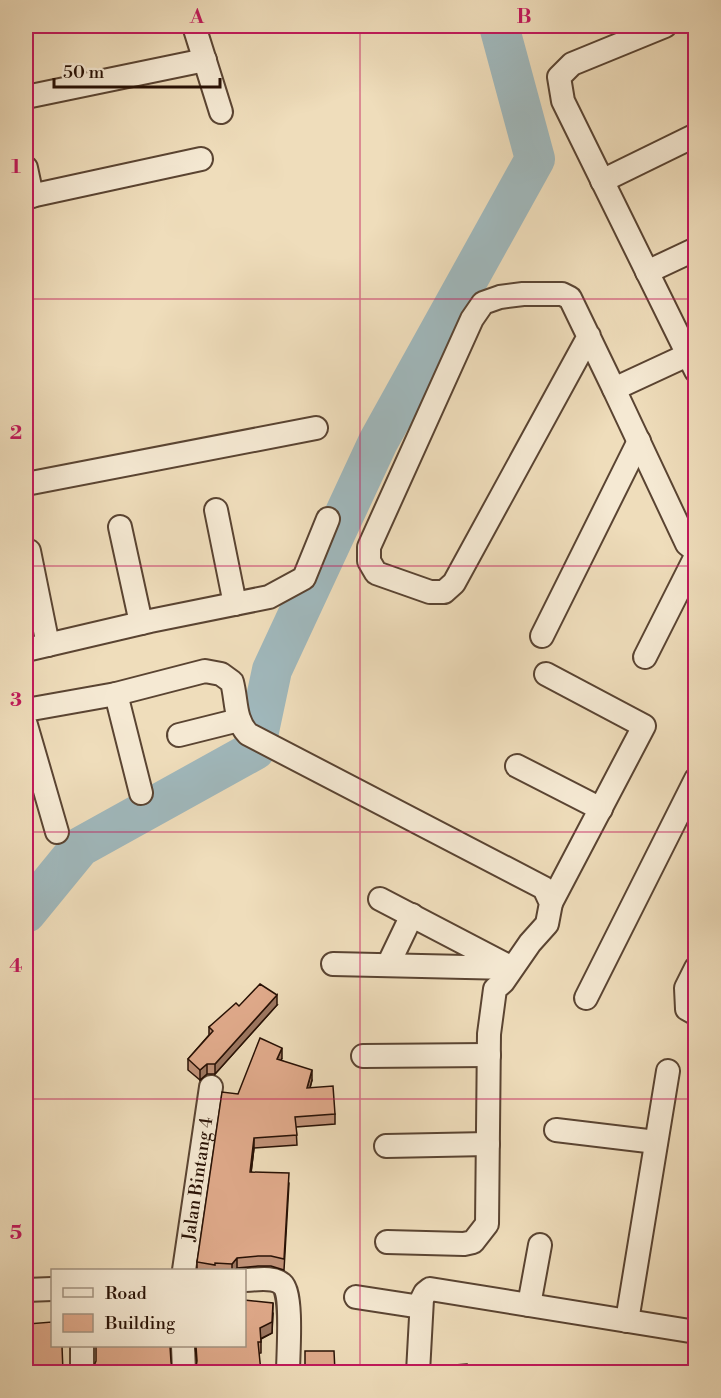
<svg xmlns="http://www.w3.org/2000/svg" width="721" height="1398" font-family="'Libre Bodoni',serif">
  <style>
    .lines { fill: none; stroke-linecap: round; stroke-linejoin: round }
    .river { stroke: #a0b8bc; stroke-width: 40 }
    .street-casing { stroke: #5a4432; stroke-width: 26 }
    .street { stroke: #f5e9d3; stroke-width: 22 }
    .wall { fill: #c19278; stroke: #281105; stroke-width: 1.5 }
    .shaded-wall { fill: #9d7761; stroke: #281105; stroke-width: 1.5 }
    .building { fill: #e0aa8b; stroke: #281105; stroke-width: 1.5 }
    .grid { fill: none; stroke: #c2185b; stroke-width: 1.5; stroke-opacity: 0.55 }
    .labels { text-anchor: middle; stroke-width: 4.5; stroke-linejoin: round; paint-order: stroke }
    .street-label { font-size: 18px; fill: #281105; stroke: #f5e9d3 }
    .neatline { fill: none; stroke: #c2185b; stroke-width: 2 }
    .grid-label { font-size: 20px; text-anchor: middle; font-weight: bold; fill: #c2185b }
  </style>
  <rect width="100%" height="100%" fill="#efddbb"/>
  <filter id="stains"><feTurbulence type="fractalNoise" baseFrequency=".00333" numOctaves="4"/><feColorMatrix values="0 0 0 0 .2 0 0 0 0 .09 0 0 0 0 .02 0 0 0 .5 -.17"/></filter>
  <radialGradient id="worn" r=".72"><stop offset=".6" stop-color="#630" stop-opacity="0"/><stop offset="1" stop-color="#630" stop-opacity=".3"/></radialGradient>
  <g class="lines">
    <!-- river -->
    <path class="river" d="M26 913 80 847 255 750 272 670 378 442 535 159 499 26"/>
    <defs>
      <g id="street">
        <path d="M194 26 221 112"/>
        <path d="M665 26 572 64 559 77 563 101 696 371"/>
        <path d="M26 97 205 60"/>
        <path d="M26 168 32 196"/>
        <path d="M602 181 696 135"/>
        <path d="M26 197 201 159"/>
        <path d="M647 272 696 249"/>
        <path d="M589 336 454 583 444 592H430L376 573 369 561V547L472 319 483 303 500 297 523 294H562L570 298 614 389 696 351"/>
        <path d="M614 389 687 544 696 551"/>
        <path d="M26 484 316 428"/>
        <path d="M216 510 235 604"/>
        <path d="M120 527 141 623"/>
        <path d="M29 551 48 645"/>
        <path d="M542 636 639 441"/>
        <path d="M26 650 150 621 269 597 304 578 328 519"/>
        <path d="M645 657 696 556"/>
        <path d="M546 674 644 726 551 903"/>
        <path d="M116 694 141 793"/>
        <path d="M26 710 116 694 205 671 221 674 232 682C237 701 234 719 248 734L544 888 551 903 547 924 530 943 503 982 495 989 489 1034 487 1224 473 1242 464 1244 387 1242"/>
        <path d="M26 725 57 832"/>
        <path d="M179 735 239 720"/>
        <path d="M517 766 601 809"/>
        <path d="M333 964 512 968 380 899"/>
        <path d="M388 965 412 915"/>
        <path d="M696 968 686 988 687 1009 696 1014"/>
        <path d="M586 998 696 779"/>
        <path d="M363 1056 489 1055"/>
        <path d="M556 1130 656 1142"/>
        <path d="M386 1146 488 1144"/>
        <path id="s1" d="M184 1270 211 1087"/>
        <path d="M244 1280C255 1280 273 1276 282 1284 293 1293 288 1356 288 1372"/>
        <path d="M26 1290 52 1289"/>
        <path d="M356 1297 421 1307"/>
        <path d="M529 1305 540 1245"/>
        <path d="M627 1321 668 1071"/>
        <path d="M82 1346V1372"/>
        <path d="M183 1346 184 1372"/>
        <path d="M418 1372 422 1299 425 1293 430 1289 696 1332"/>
      </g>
    </defs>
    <!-- street casing -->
    <use href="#street" class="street-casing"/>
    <!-- street -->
    <use href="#street" class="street"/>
  </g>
  <!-- wall -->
  <path class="wall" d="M277 1005 215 1074H207L200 1080 188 1070V1059L209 1035V1027L239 1006Z
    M282 1058 281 1060 312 1080 310 1088 335 1114V1124L296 1127 297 1145 254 1148 251 1172 289 1183 284 1270 271 1266H258L237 1268 235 1270H197V1262L238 1094Z
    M273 1314 272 1333 261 1339V1353L196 1367 197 1364 195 1346H244Z"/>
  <!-- shaded-wall -->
  <path class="shaded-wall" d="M277 995V1005L215 1074V1064Z
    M282 1048V1058L277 1069V1059Z
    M207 1064V1074L200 1080V1070Z
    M312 1070V1080L307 1098V1088Z
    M254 1138V1148L250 1182V1172Z
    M237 1258V1268L235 1270H232V1264Z
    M273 1303 272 1333 260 1339V1328Z"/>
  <!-- building -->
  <path class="building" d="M260 984 277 995 215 1064H207L200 1070 188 1059 213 1031 209 1027 236 1003 239 1006Z
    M260 1038 282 1048 277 1059 312 1070 307 1088 333 1086 335 1114 295 1117 297 1135 254 1138 250 1172 289 1173 284 1259 271 1256H258L237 1258 232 1264 215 1263V1265L197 1262 222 1092 238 1094Z
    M244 1300 273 1303 272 1322 260 1328 261 1342H258L261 1372H191L196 1367 197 1361 196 1346H244Z
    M26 1306H27L28 1324 52 1322V1346H62L63 1372H26Z
    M96 1346H170L171 1362 172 1368 177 1372H88L93 1368 96 1361Z
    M305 1351H334L335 1372H305Z
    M467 1364V1372H441V1366Z"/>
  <!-- grid -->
  <path class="grid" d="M360 26V1372M26 299H696M26 566H696M26 832H696M26 1099H696"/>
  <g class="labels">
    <!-- street labels -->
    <g class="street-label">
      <text dy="6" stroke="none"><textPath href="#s1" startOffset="92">Jalan Bintang 4</textPath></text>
    </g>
  </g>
  <!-- margin -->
  <rect width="721" height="1398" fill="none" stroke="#efddbb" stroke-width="66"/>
  <!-- legend -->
  <rect x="51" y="1269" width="195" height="78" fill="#f5e9d3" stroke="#a39381" stroke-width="1.5"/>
  <rect x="63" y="1288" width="30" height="9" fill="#f5e9d3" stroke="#a39381" stroke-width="1.5"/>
  <text x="105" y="1299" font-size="18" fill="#281105">Road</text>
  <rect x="63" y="1314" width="30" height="18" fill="#e0aa8b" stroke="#a39381" stroke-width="1.5"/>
  <text x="105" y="1329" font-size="18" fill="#281105">Building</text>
  <!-- scale -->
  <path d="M54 78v9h166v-9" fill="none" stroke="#281105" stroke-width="3"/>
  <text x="63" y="78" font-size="18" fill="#281105" stroke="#f5e9d3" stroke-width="4.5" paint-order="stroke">50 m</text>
  <rect x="33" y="33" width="655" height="1332" class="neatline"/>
  <g class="grid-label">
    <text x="197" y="23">A</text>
    <text x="524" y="23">B</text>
    <text x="16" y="173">1</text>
    <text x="16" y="439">2</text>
    <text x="16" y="706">3</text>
    <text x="16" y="972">4</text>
    <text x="16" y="1239">5</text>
  </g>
  <rect width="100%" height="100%" filter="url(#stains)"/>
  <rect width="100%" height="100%" fill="url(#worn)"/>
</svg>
